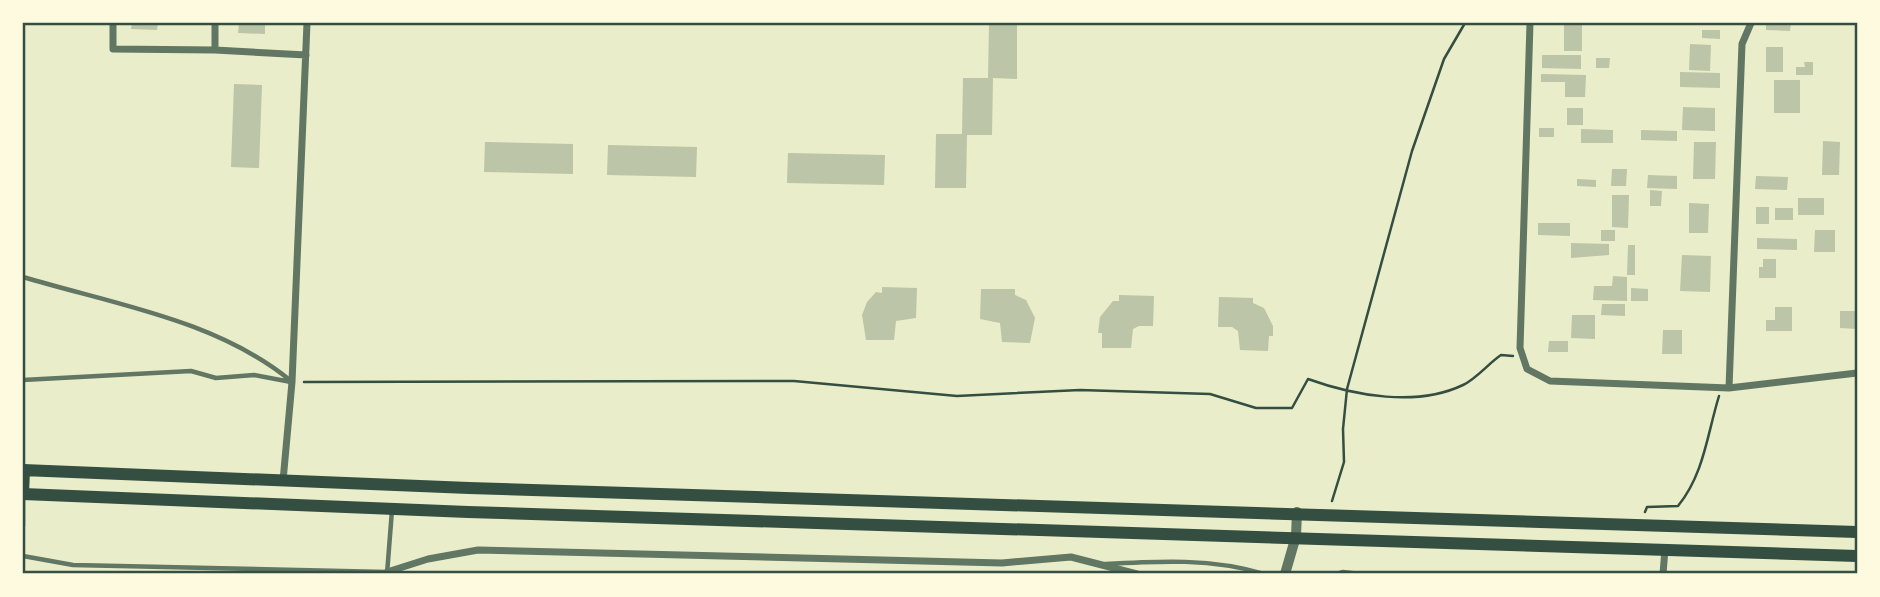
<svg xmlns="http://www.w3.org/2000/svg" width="1880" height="597" font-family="'DM Sans',sans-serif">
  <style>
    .building { fill: #bcc5a7 }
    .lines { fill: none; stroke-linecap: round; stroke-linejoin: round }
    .path { stroke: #344e41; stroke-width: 2.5 }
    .service { stroke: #617663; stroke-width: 4.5 }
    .minor { stroke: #617663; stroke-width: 7 }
    .tertiary { stroke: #617663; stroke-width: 10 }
    .secondary { stroke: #344e41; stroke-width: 12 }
    .neatline { fill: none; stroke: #344e41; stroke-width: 2.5 }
  </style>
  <rect width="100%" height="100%" fill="#e9edc9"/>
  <!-- building -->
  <path class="building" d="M132 23H158L157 30 131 29Z
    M239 23H265V34L238 33Z
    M989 23H1017V79L993 78 992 135H967L966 188H935L936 134H962L963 78H988Z
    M1564 23H1582V51H1564Z
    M1766 23H1791L1790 31 1766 30Z
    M1702 30H1720V39L1702 38Z
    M1690 44 1711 45 1710 71 1689 70Z
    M1766 47H1783V72H1766Z
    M1542 55H1581V69L1542 68Z
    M1596 58H1610L1609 68H1596Z
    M1804 62H1813V75H1796V67H1805Z
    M1680 72 1720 73V88L1680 87Z
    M1541 74 1586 75 1585 97H1565V82H1541Z
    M1774 80H1800V113H1774Z
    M234 84 262 85 259 168 231 167Z
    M1683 107 1715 108V131L1682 130Z
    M1567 108H1583V125H1567Z
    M1539 128H1554V137H1539Z
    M1581 129 1613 130V143H1581Z
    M1641 130 1677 131V141L1641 140Z
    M1823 141 1840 142 1839 175H1822Z
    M485 142 573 144V174L484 172Z
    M1694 142H1716L1715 179H1693Z
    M608 145 697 147 696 177 607 175Z
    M788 153 885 155 884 185 787 183Z
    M1612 169H1627L1626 186H1611Z
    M1648 175 1677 176V189L1647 188Z
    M1756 176 1788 177 1787 190 1755 189Z
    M1577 179 1596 180V187L1577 186Z
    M1650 190 1662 191 1661 206H1650Z
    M1612 195H1629L1628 228 1612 227Z
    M1798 198H1824V215H1798Z
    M1689 203 1709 204 1708 233H1689Z
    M1756 207H1769V224H1756Z
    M1775 208H1793V220H1775Z
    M1538 223H1570V236L1538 235Z
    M1601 230H1615V241H1601Z
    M1815 230H1835V252H1814Z
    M1757 238 1797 239V250L1757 249Z
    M1571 243 1609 244V255L1571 258Z
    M1628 245H1635V275H1627Z
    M1682 255 1711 256 1710 292 1680 291Z
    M1763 259H1776V278H1759V267H1763Z
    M1613 276 1627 277V301L1593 300 1594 286H1612Z
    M882 287 917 288 916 318 896 321 894 340H866L862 315 867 302 876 292 882 293Z
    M1631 288 1648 289V301H1631Z
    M981 289H1015V295L1026 300 1035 318 1030 343 1002 342 1000 323 980 319Z
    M1119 295 1154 296 1153 326H1139L1133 329 1131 348H1102V333H1098L1100 317 1113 301H1119Z
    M1219 297 1253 298V303L1264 308 1273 326V336H1269L1268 351 1240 350 1238 331 1232 327H1218Z
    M1602 304H1625V316L1601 315Z
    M1775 307H1792V331H1766V320H1775Z
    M1840 311H1857V329L1840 328Z
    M1572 315H1595V339L1571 338Z
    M1663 330H1682V354H1662Z
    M1549 341H1568V352H1548Z"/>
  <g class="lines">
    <!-- path -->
    <path class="path" d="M304 382 794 381 957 396 1080 390 1210 394 1256 408H1292L1308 379C1355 396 1417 407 1463 385 1476 379 1489 363 1501 355L1513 356
      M1332 501 1344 462 1343 429 1347 389 1412 151 1444 59 1465 23
      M1645 512 1647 507 1678 506C1704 474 1707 435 1719 396"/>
    <!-- service -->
    <path class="service" d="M23 277C113 304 217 320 291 381
      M23 380 191 371 216 378 254 375 291 382
      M23 526V495
      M23 556 73 565 387 572
      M1105 564C1158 561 1213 558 1264 574
      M387 574 392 510
      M1337 574 1343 572 1360 574
      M1683 574H1727"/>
    <!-- minor -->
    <path class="minor" d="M113 23V49L215 50V23
      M1530 23 1520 348 1527 369 1550 381 1729 388 1857 373
      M215 50 306 55
      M1729 388 1742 44 1751 23
      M283 481 292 382 307 23
      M387 572 428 559 478 550 1002 563 1071 557 1137 574
      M1663 574 1665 549"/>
    <!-- tertiary -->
    <path class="tertiary" d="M1285 574 1296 536 1297 512"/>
    <!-- secondary -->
    <path class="secondary" d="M23 470 469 488 1857 532
      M24 470 23 494 468 512 1857 556"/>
  </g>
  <!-- border -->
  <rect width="1880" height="597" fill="none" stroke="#fefae0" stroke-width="49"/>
  <rect x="24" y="24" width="1832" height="548" class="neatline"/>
</svg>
